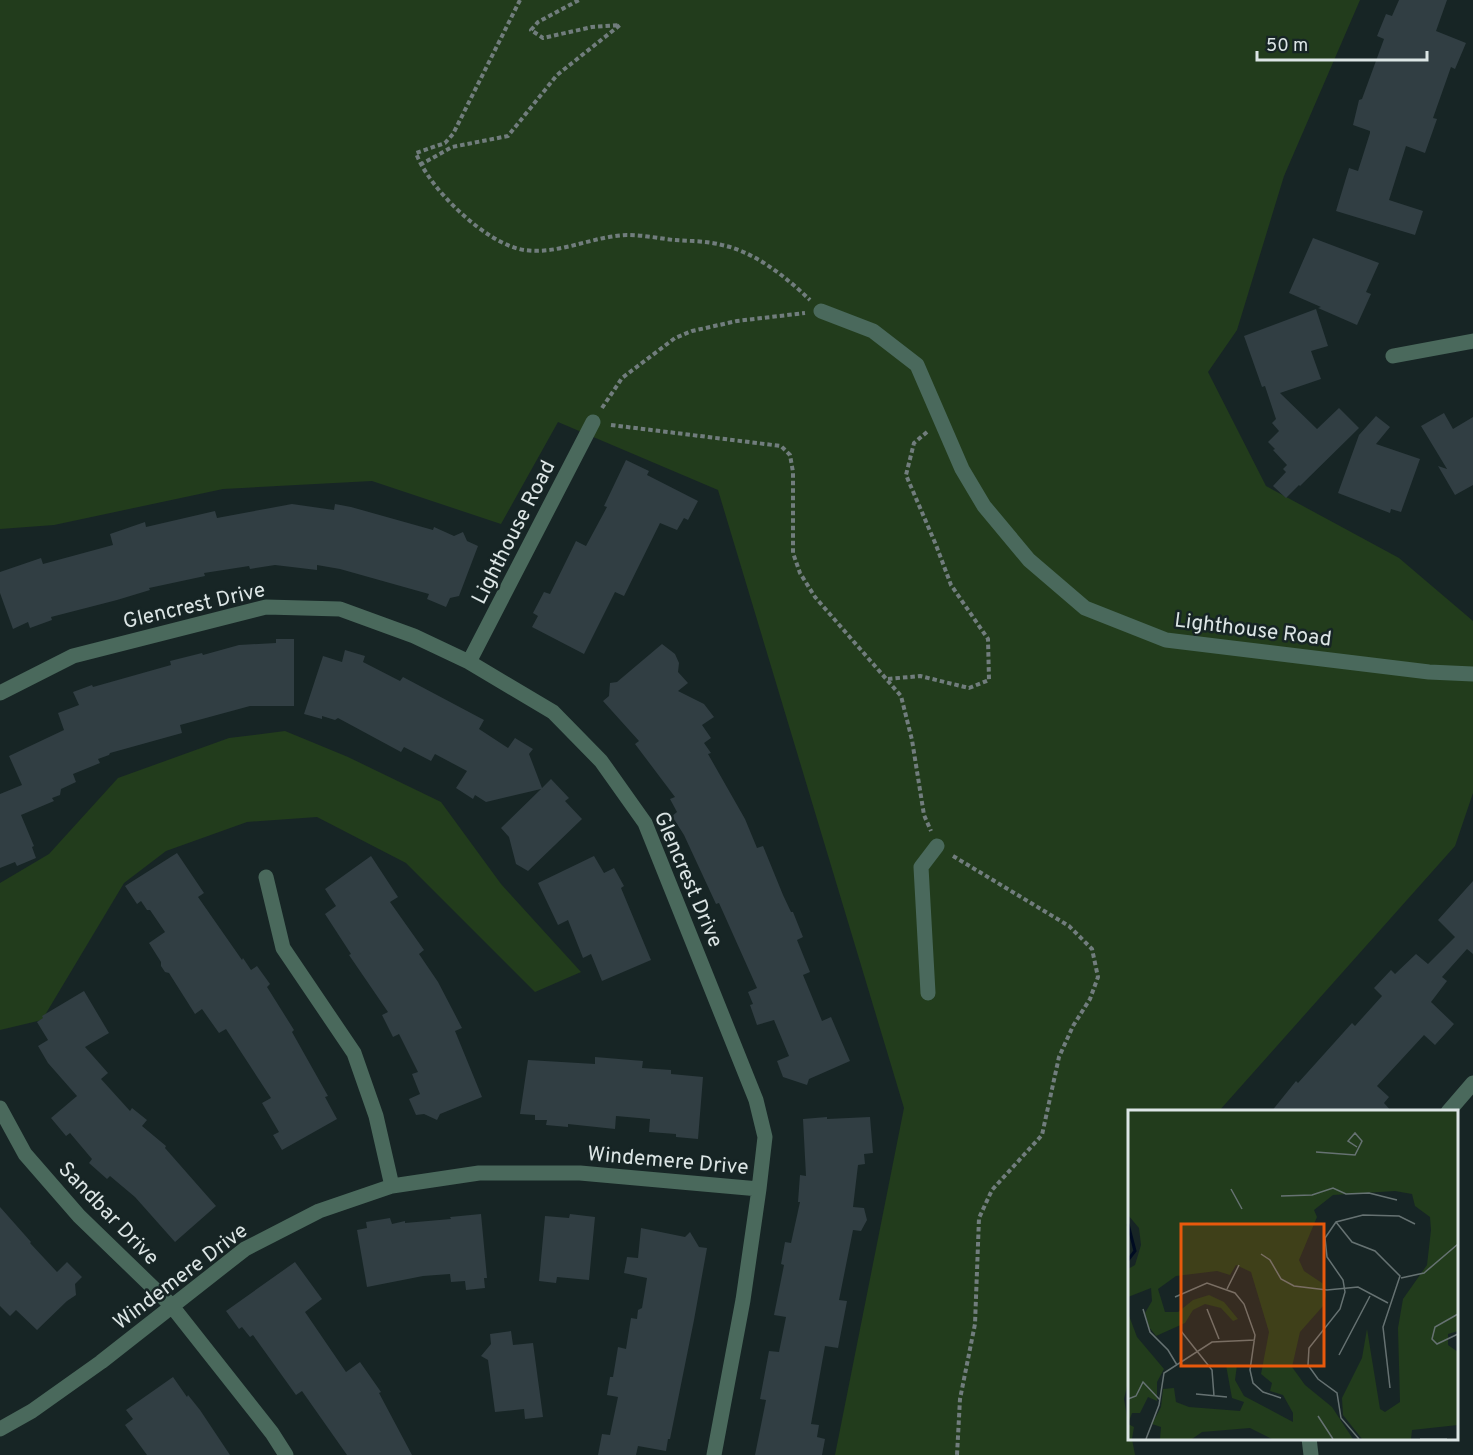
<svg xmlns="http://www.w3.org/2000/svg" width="1473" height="1455" font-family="Overpass,sans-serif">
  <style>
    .green { fill: #223c1c }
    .building { fill: #313e43 }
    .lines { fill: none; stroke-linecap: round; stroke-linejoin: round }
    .path { stroke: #717d7d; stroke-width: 4; stroke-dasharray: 4.5 3; stroke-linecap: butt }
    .minor { stroke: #4a695c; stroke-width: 15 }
    .labels { text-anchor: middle; stroke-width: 5; stroke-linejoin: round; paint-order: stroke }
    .street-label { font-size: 21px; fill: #dce5e5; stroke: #172525 }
    .inset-river { fill: none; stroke: #000c22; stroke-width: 3 }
    .inset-road { fill: none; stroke: #667272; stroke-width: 1.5 }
    .view { fill: #e8590c; fill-opacity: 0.15; stroke: #e8590c; stroke-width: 3 }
    .inset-edge { fill: none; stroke: #dce5e5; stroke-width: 3 }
  </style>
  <rect width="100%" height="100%" fill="#172525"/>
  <!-- green -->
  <path class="green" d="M0 0H1360L1284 176 1237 330 1208 372 1266 486 1399 558 1473 621V793L1455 846 1219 1111 1130 1112V1374L1124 1399 1129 1428 1130 1438 1132 1439 1135 1455H835L904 1108 718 490 558 422 501 524 372 481 223 489 54 525 0 529Z
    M285 731 348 757 441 802 501 884 581 972 535 992 406 863 317 817 247 822 166 851 124 883 42 1020 0 1030V883L49 854 118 778 229 738Z"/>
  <!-- building -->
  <path class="building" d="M1399 0H1447L1436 31 1466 43 1455 69 1451 67 1433 118 1437 119 1425 153 1406 146 1389 200 1423 211 1415 235 1336 211 1349 168 1358 171 1370 133V131L1353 125 1359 100 1362 99 1384 39 1377 36 1386 14 1392 16Z
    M1313 238 1379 263 1366 292 1371 294 1357 325 1318 308 1321 307 1289 293Z
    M1316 309 1328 346 1311 351 1321 379 1280 393 1317 429 1339 408 1359 428 1300 486 1299 485 1286 498 1273 486 1286 472 1283 469 1287 465 1273 450 1275 449 1268 442 1279 431 1272 423 1276 419 1265 386 1262 387 1244 336Z
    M1444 413 1453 429 1473 417V485L1455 495 1438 466 1447 469 1421 426Z
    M1376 416 1390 427 1376 444 1420 459 1401 512 1391 509 1390 513 1338 493 1359 435Z
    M626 460 649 471 647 475 698 501 688 520 684 518 677 530 660 523 624 596 615 592 584 654 532 627 538 616 533 613 544 592 550 594 576 541 586 546 607 507 604 506Z
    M292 504 334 510 335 504 351 507 433 530 434 527 454 536 463 532 467 541 478 546 459 596 450 598 446 607 427 599 429 594 340 569 317 565V570L275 565 250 569 249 566 204 573 205 576 149 588 150 590 117 600 51 617 52 620 30 628 28 622 13 629 0 593V572L41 558 43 564 113 545 110 534 145 522 146 527 215 511 217 518Z
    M276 639H294V706H250L180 725 182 733 110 753 109 755 98 759 100 763 73 774 76 782 61 789 60 795 52 798 54 801 21 815 34 846 32 847 36 858 17 866 15 862 0 868V794L22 785 9 756 64 730 58 713 79 705 73 692 92 685 93 687 171 665 170 661 202 653 203 655 239 645 276 643Z
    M662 644 675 654 679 663 678 672 688 683 678 691 704 704 714 717 702 725 711 738 704 743 711 753 708 754 745 819 757 848 763 846 783 895 791 912H793L803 937 797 940 810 972 803 975 822 1021 831 1017 850 1061 809 1079 807 1085 783 1077 777 1061 789 1056 774 1020 757 1025 750 1005 753 1004 748 992 757 988 719 903 716 904 684 835 672 816 677 812 670 799 675 797 635 744 639 741 603 701 609 696 610 683 617 682Z
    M345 650 365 656 363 662 400 681 403 677 484 720 479 729 508 748 515 738 533 749 529 754 542 788 551 779 569 798 565 801 582 819 528 871 516 864 509 837 501 828 541 789 486 802 475 795 473 799 456 788 467 771 435 754 431 761 404 747 401 752 338 718 335 720 322 716V719L304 714 323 656 342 662Z
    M177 853 204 893 198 897 242 960 243 958 251 970 257 966 270 984 267 987 294 1030 292 1032 328 1096 325 1097 337 1119 282 1150 273 1135 279 1132 262 1103 271 1098 226 1029 219 1033 202 1009 195 1014 169 973 165 972 161 966V962L149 943 165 932 150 910H147L141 901 137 904 125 886Z
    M371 856 398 897 390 902 424 950 419 954 438 982 462 1028 455 1031 482 1097 440 1114 437 1120 424 1114 416 1115 409 1099 420 1094 412 1074 418 1072 399 1034 393 1037 382 1015 388 1012 349 955 351 954 325 914 336 906 325 889Z
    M594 856 604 873 614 868 624 886 621 888 651 960 602 981 591 954 583 958 568 920 558 925 538 883Z
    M1473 881V954L1467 949 1442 977 1447 981 1431 1002 1454 1024 1435 1045 1424 1035 1377 1086 1389 1097 1384 1103 1392 1112H1271L1296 1081 1298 1083 1352 1023 1355 1026 1382 996 1374 988 1391 970 1395 974 1416 954 1428 964 1455 937 1438 920Z
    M84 991 109 1033 85 1047 108 1073 101 1079 130 1111 132 1108 147 1120 142 1126 166 1146 165 1148 216 1206 175 1242 135 1197 110 1176 107 1179 89 1163 92 1159 70 1133 66 1136 51 1118 77 1096 48 1063 38 1046 48 1040 37 1022 43 1018 42 1016Z
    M595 1057 643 1061 642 1068 671 1070V1074L703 1077 698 1139 676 1137V1134L649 1132 650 1119 616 1116 615 1129 568 1124V1127L546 1125 547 1120H535V1115L520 1114 528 1060 595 1064Z
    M827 1117V1119L870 1117 873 1153 864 1154 865 1164 858 1165 853 1207 864 1208 867 1220 861 1231 853 1230 839 1300 847 1301 838 1348 825 1346 811 1424 819 1425 817 1437 825 1439 822 1455H755L766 1400 760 1399 769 1351 779 1352 786 1317 774 1315 784 1265 781 1264 785 1242 791 1243 800 1202H798L800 1175 806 1176 803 1119Z
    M0 1207 31 1242 30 1243 57 1272 67 1262 82 1277 75 1284 76 1295 67 1301 37 1330 16 1310 10 1316 0 1306Z
    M481 1214 487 1278H484L485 1288 466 1290 465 1281 451 1282 450 1274 423 1276 367 1287 357 1230 367 1228 366 1222 390 1218 392 1224 405 1221V1223L451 1219 450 1217Z
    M570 1214 595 1217 589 1280 557 1277 556 1283 539 1281 545 1216 569 1218Z
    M641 1228 685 1237 690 1232 699 1247 707 1248 694 1320 670 1439H668L666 1451 638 1446 636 1455H598L602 1434 610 1435 618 1397 607 1395 610 1377H613L618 1347 626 1349 631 1318 637 1319 638 1310 642 1308 647 1278 624 1273 627 1257 638 1258Z
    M295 1262 322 1299 305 1312 346 1372 360 1362 381 1392 379 1393 412 1455H347L302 1391 296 1395 253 1335 250 1337 242 1327 239 1329 226 1311Z
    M511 1331 513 1345 533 1343 543 1417 525 1419 524 1409 495 1412 488 1360 481 1356 491 1344 490 1334Z
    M173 1377 187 1397 188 1395 200 1410 230 1455H147L125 1425 133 1419 126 1410Z"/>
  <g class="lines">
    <!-- path -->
    <path class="path" d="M520 0 453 134 445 143 416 153C429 189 486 244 524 250 559 255 593 236 627 235 642 235 658 238 673 240 689 241 707 241 722 245 755 252 786 277 810 300
      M420 165 452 147 508 136 557 75 620 25 592 27 543 38 531 30 538 22 579 0
      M602 408 622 378 675 338 692 331 737 321 805 313
      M611 425 781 446 790 455 793 472V553L800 573 815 597 901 696 912 740 924 815 931 831
      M888 679 920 676 969 688 989 680 988 639 951 585 936 545 906 475 914 443 927 432
      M953 856 1069 926 1092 949 1098 977 1090 999 1073 1026 1059 1057 1042 1135 992 1190 979 1218 975 1324 960 1399 957 1455"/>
    <!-- minor -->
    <path class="minor" d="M821 311 873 331 917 365 962 469 984 506 1029 560 1085 608 1166 640 1429 672 1473 674
      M1393 356 1473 341
      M469 662 593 422
      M0 693 73 656 266 607 340 609 414 636 469 662 553 712 601 761 645 823 756 1100 765 1137 759 1189 743 1300 714 1455
      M266 877 283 948 354 1053 376 1116 392 1186
      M928 993 921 867 937 846
      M0 1108 25 1154 79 1216 171 1305 272 1433 286 1455
      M1448 1112 1473 1083
      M0 1429 32 1411 101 1362 245 1249 319 1211 392 1186 479 1173H580L759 1189
      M1309 1438 1311 1455"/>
  </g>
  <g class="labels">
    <!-- street labels -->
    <g class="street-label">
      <text transform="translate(513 532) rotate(-63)" y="7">Lighthouse Road</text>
      <text transform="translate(194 605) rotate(-13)" y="7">Glencrest Drive</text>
      <text transform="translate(1253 629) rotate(7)" y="7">Lighthouse Road</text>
      <text transform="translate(689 879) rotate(67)" y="7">Glencrest Drive</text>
      <text transform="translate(668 1160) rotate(5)" y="7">Windemere Drive</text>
      <text transform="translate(109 1213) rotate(46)" y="7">Sandbar Drive</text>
      <text transform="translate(180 1276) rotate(-37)" y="7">Windemere Drive</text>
    </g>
  </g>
  <!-- overview -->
  <g transform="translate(1128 1110)">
    <rect width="330" height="330" fill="#172525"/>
    <path d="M0 1H330V221L320 224V235L330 242V315L284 320 283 329H234L215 305 214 288 234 248 239 219 252 299 257 302 272 292 270 218 275 189 299 155 303 120 302 107 287 96 284 84 267 81 205 85 186 100 189 107 171 150 176 161 197 175 198 186 195 196 172 222 164 257 177 275 204 297 225 329H144L122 318 74 322 64 329H32L33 317 24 314 33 297 35 279 46 278 48 292 61 297 112 301 116 292 104 288 98 255H109L107 270 116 286 165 312V303L155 285 142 281 144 273 133 264 141 222 123 162 108 155 102 165 89 161 48 166 30 179 37 202H50L65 190 81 185 96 192 110 209 105 211 93 198 77 194 65 200 57 213 28 226 21 217 17 203 24 191 23 178 0 187V159L7 155 13 135 11 118 0 105ZM0 203 9 227 36 259 29 272V291L20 287 12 303H4L0 314 6 317 4 329H0Z" fill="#223c1c"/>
    <path class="inset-river" d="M0 114 7 141 0 150"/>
    <path class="inset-road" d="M188 42 227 45 234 31 227 23 220 31 229 37M103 79 114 99M153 86 184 85 205 78 218 84 241 83 269 90M208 112 224 132 247 141 272 166 255 217 262 278M133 144 142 150 153 169 166 176 199 180 230 177 260 193M273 168 296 163 330 134M99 179 111 155M47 187 79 173 107 183 116 194 127 225 122 260 125 273 135 282 153 288M15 199 22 222 40 240 49 255M79 199 91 229M330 204 307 217 304 229 309 234 330 224M53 221 84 260 86 286M211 245 242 186M68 284 99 287M0 289 8 286 15 272 32 290M190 306 205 329M18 329 31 295 36 263 84 232 127 230M231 329 213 308 209 283 190 269 180 255 181 238 212 199 217 182 215 170 199 147 197 128 208 112 235 105 271 106 287 114M292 329H319"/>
    <path class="view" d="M53 114H196V256H53Z"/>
    <rect width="330" height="330" class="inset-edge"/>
  </g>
  <!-- scale -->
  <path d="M1257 51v9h170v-9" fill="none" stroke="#dce5e5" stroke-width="3"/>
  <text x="1266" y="51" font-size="18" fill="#dce5e5" stroke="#172525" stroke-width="4.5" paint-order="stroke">50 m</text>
</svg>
